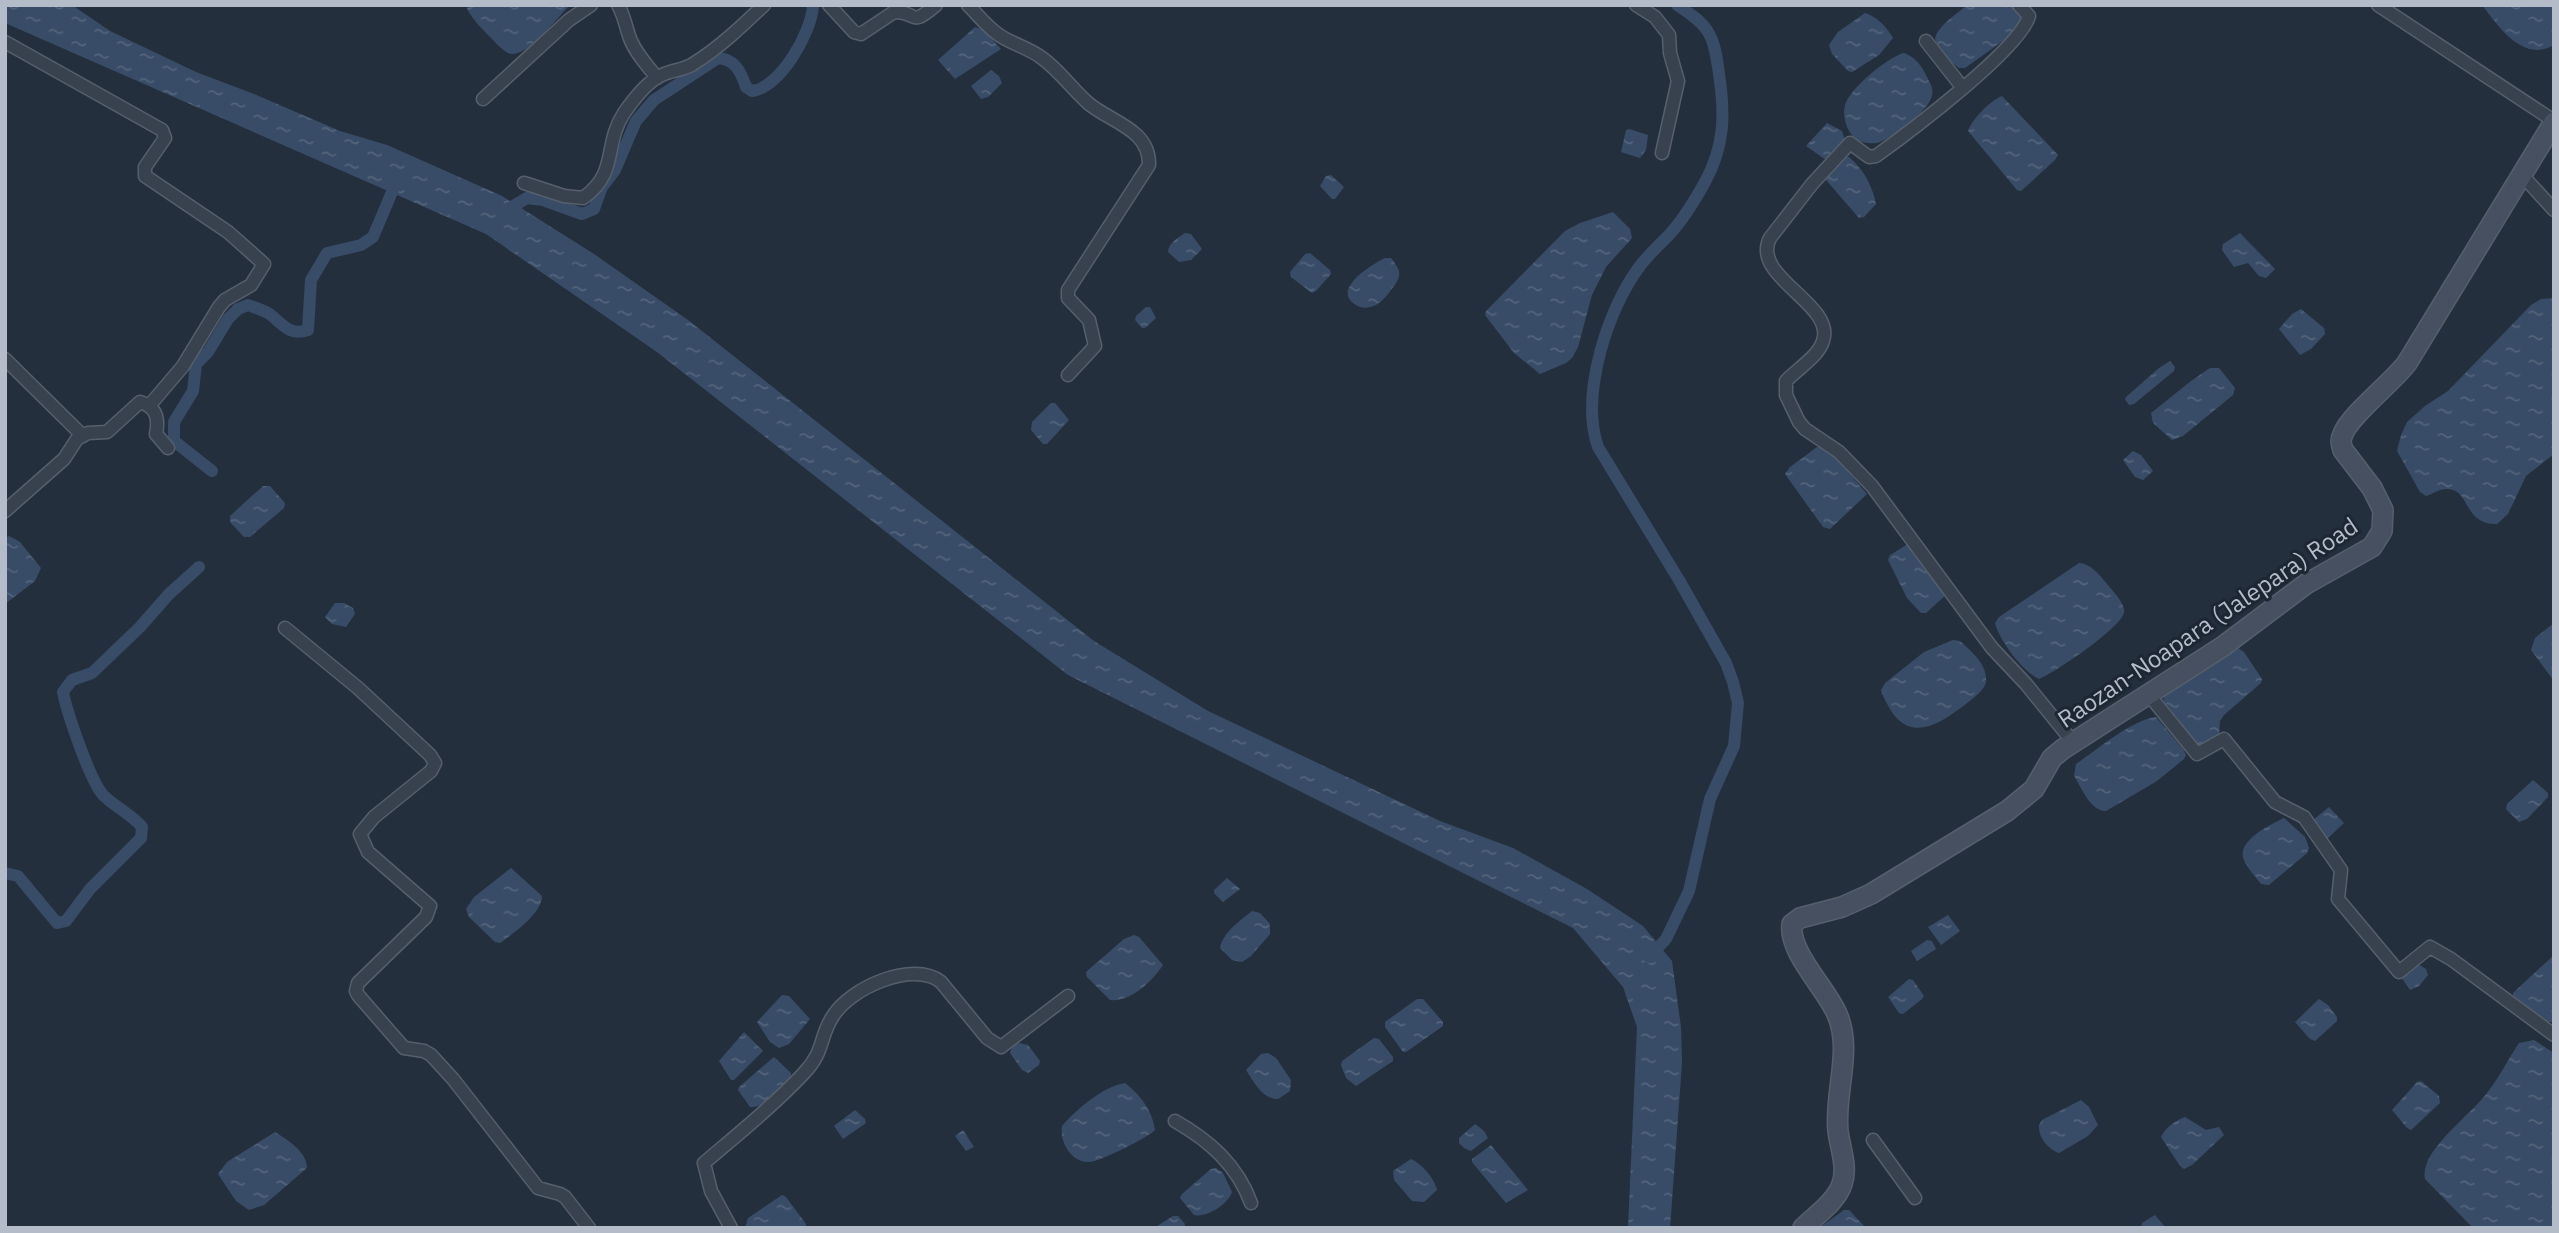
<svg xmlns="http://www.w3.org/2000/svg" width="2559" height="1233" font-family="'IBM Plex Sans',sans-serif">
  <style>
    .water { fill: url(#water-ripples) }
    .lines { fill: none; stroke-linecap: round; stroke-linejoin: round }
    .canal { stroke: #394c67; stroke-width: 12 }
    .street-casing { stroke: #565f6c; stroke-width: 15 }
    .secondary-casing { stroke: #565f6c; stroke-width: 22 }
    .street { stroke: #38414e; stroke-width: 12 }
    .secondary { stroke: #465061; stroke-width: 19 }
    .labels { text-anchor: middle; stroke-width: 6; stroke-linejoin: round; paint-order: stroke }
    .street-label { font-size: 24px; fill: #b4bcc9; stroke: #1d2633 }
  </style>
  <defs>
    <pattern id="water-ripples" width="26" height="14" patternUnits="userSpaceOnUse" patternTransform="scale(1.75)"><rect width="26" height="14" fill="#394c67"/><path d="M2 4q2-2 4 0t4 0M15 11q2-2 4 0t4 0" fill="none" stroke="#53647b"/></pattern>
  </defs>
  <rect width="100%" height="100%" fill="#242f3e"/>
  <!-- water -->
  <path class="water" d="M5 5H72L110 31 196 72 254 94 340 131 387 145 502 196 594 254 688 320 1094 641 1208 711 1440 821 1513 848 1587 889 1643 926 1672 961 1681 1027 1682 1063 1670 1228H1628L1637 1027 1623 987 1573 928 1068 675 657 352 486 234 5 23Z
    M469 5H570C558 16 526 61 508 53 502 50 496 43 492 39 483 30 473 20 467 9Z
    M1967 5H2014L2023 17V22L2007 38 1965 68H1959L1942 55 1935 39C1938 25 1956 15 1967 5Z
    M2482 5H2554V45C2523 63 2499 27 2482 5Z
    M1865 13C1876 16 1887 27 1893 38L1879 55 1852 72 1848 71 1832 54 1829 45 1838 32Z
    M975 27 983 30 1001 49 955 79 938 60Z
    M1904 53C1915 57 1921 65 1926 75 1929 81 1934 88 1932 95 1930 110 1891 139 1877 143 1871 144 1861 143 1856 139 1847 133 1842 116 1845 105 1850 88 1888 57 1904 53Z
    M991 70 999 76 1002 83 988 97 981 99 971 86Z
    M2002 96 2058 155 2055 160 2021 191 2017 190 1968 131C1973 118 1990 101 2002 96Z
    M1827 123 1842 131 1845 140 1826 160 1806 146Z
    M1629 129 1648 135 1646 150 1640 158 1621 152 1626 130Z
    M1845 157H1849C1864 170 1872 185 1876 204L1864 217 1859 218 1826 180 1830 171Z
    M1331 175 1344 187 1335 199H1332L1320 186 1326 176Z
    M1613 212 1630 229 1632 238 1606 267 1592 295 1578 347 1572 358 1566 363 1540 374 1514 353 1485 315 1486 311 1565 231 1580 223Z
    M1185 233 1191 234 1202 249 1191 260 1179 262 1168 252C1169 242 1178 238 1185 233Z
    M2240 233 2275 269 2266 278 2259 276 2248 263 2234 267 2222 250 2223 244Z
    M1310 253 1330 270 1331 274 1316 291 1312 293 1291 277 1290 272 1305 254Z
    M1385 258H1391C1402 272 1402 276 1391 290 1386 297 1378 306 1370 307 1361 310 1345 302 1348 290 1353 276 1372 265 1385 258Z
    M2554 298V454L2526 476 2508 514 2497 524C2463 525 2471 490 2448 489 2441 488 2432 494 2426 496L2420 492 2397 451 2401 435 2407 422 2425 406 2448 391 2531 305 2541 299Z
    M1146 307H1150L1156 318 1145 328H1142L1135 320 1136 316Z
    M2301 309 2324 328 2325 334 2311 349 2300 355 2279 329 2292 314Z
    M2170 361 2175 367 2174 371 2134 404 2129 405 2125 399 2126 397 2159 368Z
    M2210 368H2219L2235 388 2233 395 2183 436 2172 440 2153 423 2151 413 2191 381Z
    M1051 403H1055L1069 420 1047 444H1043L1031 430 1032 422Z
    M1817 447H1822L1830 451 1867 494 1830 529 1823 527 1785 474 1790 467Z
    M2133 451 2141 455 2153 471 2143 480 2135 477 2123 460Z
    M263 486H270L285 503 284 508 250 537H244L230 522V516Z
    M9 536 20 542 41 568 35 581 5 604V538Z
    M1908 544 1947 594 1926 613H1921L1907 598 1888 560 1890 555Z
    M2079 563C2092 564 2099 575 2108 585 2113 592 2126 604 2124 613 2119 629 2056 672 2039 679 2023 672 1999 640 1995 623L1999 617Z
    M335 603H344L353 608 355 614 346 627 332 624 325 617Z
    M2554 623V681L2531 650 2535 638Z
    M1953 640 1960 641C1970 650 1987 664 1986 680 1986 690 1973 698 1966 704 1941 723 1911 744 1890 709 1886 702 1883 697 1881 690L1885 683 1924 652Z
    M2238 648 2244 652 2262 679 2261 683 2224 715 2220 721 2219 735 2202 746 2198 745 2163 700 2165 696 2233 649Z
    M2156 717 2183 749 2186 755 2184 759 2157 781 2106 811C2090 811 2082 788 2074 776L2076 764C2097 750 2131 720 2156 717Z
    M2533 780 2548 793V797L2527 819 2519 822 2506 809 2507 804Z
    M2329 807 2344 823 2328 838 2324 839 2312 821Z
    M2284 818 2305 837 2309 848 2307 853 2269 885 2261 884C2255 876 2247 868 2244 860 2235 842 2271 824 2284 818Z
    M511 868 542 896C542 913 513 934 500 943L495 942 469 917 466 909 474 897Z
    M1227 878 1240 889 1223 902 1214 893V890Z
    M1252 911 1260 913 1270 924V934L1251 956 1242 962 1232 960 1220 948C1223 932 1240 921 1252 911Z
    M1948 915 1960 931 1941 945 1928 927Z
    M1134 935 1139 937 1163 965C1152 981 1132 1002 1110 1000L1087 977 1086 972 1124 939Z
    M1927 940 1932 941 1936 949 1917 961 1911 951Z
    M2554 955V1022H2546L2513 998V993Z
    M2416 963 2426 969 2428 975 2419 986 2410 990 2401 977Z
    M1909 979 1913 980 1924 996 1922 999 1903 1014 1899 1013 1888 997Z
    M782 995 789 996 810 1019 789 1044 779 1048 770 1042 757 1022Z
    M1417 999H1423L1443 1022V1026L1406 1052H1403L1385 1027V1022Z
    M2319 999 2328 1005 2337 1017V1021L2315 1041 2310 1039 2295 1022Z
    M744 1032 763 1051 734 1080H731L719 1061Z
    M1374 1038 1379 1039 1393 1057V1061L1356 1086 1346 1078 1341 1065 1342 1061Z
    M2534 1040 2554 1053V1228H2473L2425 1179C2419 1151 2471 1115 2487 1093 2499 1078 2508 1059 2519 1043Z
    M1019 1043 1028 1045 1040 1061 1039 1065 1028 1073 1022 1070 1010 1053 1012 1047Z
    M1268 1053 1276 1058 1291 1080 1290 1091 1278 1099C1262 1099 1254 1082 1246 1070L1261 1054Z
    M774 1057 791 1073V1079C780 1089 765 1109 750 1107L738 1090 739 1087Z
    M2421 1081 2439 1096 2440 1103 2411 1130 2407 1128 2392 1110 2417 1082Z
    M1125 1083C1140 1094 1153 1112 1155 1130 1149 1137 1099 1162 1089 1162 1072 1163 1059 1142 1062 1126 1077 1109 1102 1087 1125 1083Z
    M2081 1100 2089 1107 2098 1125 2088 1136 2059 1153C2048 1149 2038 1137 2039 1125L2042 1120Z
    M855 1110 865 1119 866 1123 843 1139 834 1126Z
    M2185 1117 2206 1130 2219 1127 2224 1135 2192 1165 2184 1169 2180 1166 2161 1137C2165 1128 2176 1120 2185 1117Z
    M1475 1124 1484 1131 1488 1138 1471 1151 1464 1148 1459 1143V1138Z
    M963 1130 974 1147 966 1151 955 1136Z
    M275 1132C288 1140 307 1152 307 1168L264 1205 249 1210 236 1201 218 1174 227 1162Z
    M1491 1145 1528 1190 1506 1203 1472 1162V1159Z
    M1411 1159C1422 1164 1435 1179 1437 1190L1424 1202 1412 1201 1394 1180 1393 1171Z
    M1216 1168 1223 1173 1232 1192C1228 1204 1207 1218 1194 1215L1180 1198 1182 1194 1211 1169Z
    M782 1195 786 1197 806 1224V1228H745L748 1218Z
    M1844 1210H1849L1866 1228H1819Z
    M2155 1215 2166 1228H2141L2142 1223Z
    M1173 1216H1178L1185 1224 1184 1228H1154Z"/>
  <g class="lines">
    <!-- canal -->
    <path class="canal" d="M505 215 510 208 527 198 543 200 582 214 594 209 602 187 615 170 636 121 654 100 718 58C735 59 741 72 746 87L752 91C780 88 812 32 813 5
      M212 471 174 441V422L193 391 196 364 208 352 228 319 238 309 248 305C256 308 264 310 271 315 283 325 290 336 308 330L311 280 327 253 361 245 373 237 397 180
      M5 873 18 876 57 923 66 921 90 889 141 838 142 827C131 814 115 807 103 795 90 780 67 713 63 692L72 680 92 673 140 627 169 594 199 567
      M1649 957 1666 939 1689 891 1710 799 1734 746 1738 703 1733 682 1726 663 1679 580 1598 447C1580 396 1607 309 1640 266 1648 255 1659 245 1669 235 1683 220 1695 200 1705 182 1725 145 1725 114 1719 74 1714 35 1710 26 1677 5"/>
    <defs>
      <path id="street" d="M618 5C625 17 626 29 631 41 637 55 648 66 657 78
        M829 5 854 32 861 34 894 12C919 11 908 29 936 5
        M968 5C978 15 987 27 999 35 1012 44 1029 48 1042 58 1059 70 1072 89 1088 103 1110 122 1150 129 1149 165L1068 290V298L1089 320 1095 346 1068 375
        M1636 5 1655 17 1669 35 1670 53 1678 81 1662 153
        M2019 5 2029 16C2020 49 1908 133 1876 156L1869 157 1850 143 1812 184 1770 238C1750 277 1836 304 1823 341 1818 357 1797 369 1786 381V395L1799 422 1805 429 1839 452 1872 486 1992 648 2026 684 2073 742
        M2378 5 2554 121
        M1926 41 1962 87
        M5 42 162 130 165 138 145 167V176L228 232 264 264 251 285 225 300 219 307 183 366 149 406
        M483 99 569 20 591 5
        M2522 175 2554 210
        M524 183 564 196 583 198C619 173 603 145 624 113 633 100 647 81 662 75 672 70 684 70 693 64 719 48 742 26 764 5
        M5 359 83 436
        M5 511 64 459 77 439 88 433 107 432 140 402C157 407 159 419 156 434L168 448
        M285 628 358 688 430 755 435 763 431 771 374 817 360 834 368 852 430 906 426 917 358 983 356 991 358 995 404 1048 424 1051 431 1055 453 1079 538 1188 560 1194 565 1197 589 1228
        M2149 695 2197 754 2224 739 2275 802 2304 817 2341 870 2338 899 2399 972 2430 947 2451 959 2554 1035
        M1175 1121C1210 1141 1237 1165 1251 1203
        M1873 1140 1915 1198
        M731 1228 711 1191 704 1163C738 1134 774 1105 804 1073 825 1051 819 1037 833 1016 850 988 913 960 941 982L987 1038 1001 1047 1068 996"/>
      <path id="secondary" d="M1803 1228C1816 1215 1836 1202 1842 1184 1848 1167 1840 1148 1838 1131 1834 1093 1853 1050 1837 1014 1826 988 1788 952 1792 924L1800 918 1842 907 1871 894 2007 811 2034 789 2052 758 2063 749 2222 647 2306 584 2372 547 2382 531 2383 510 2372 488 2343 450C2341 444 2340 440 2343 434 2350 415 2392 383 2407 363L2554 122"/>
    </defs>
    <!-- street casing -->
    <use href="#street" class="street-casing"/>
    <!-- secondary casing -->
    <use href="#secondary" class="secondary-casing"/>
    <!-- street -->
    <use href="#street" class="street"/>
    <!-- secondary -->
    <use href="#secondary" class="secondary"/>
  </g>
  <g class="labels">
    <!-- street labels -->
    <g class="street-label">
      <text transform="translate(2208 623) rotate(-34)" y="8">Raozan-Noapara (Jalepara) Road</text>
    </g>
  </g>
  <!-- border -->
  <rect width="2559" height="1233" fill="none" stroke="#b4bcc9" stroke-width="14"/>
</svg>
